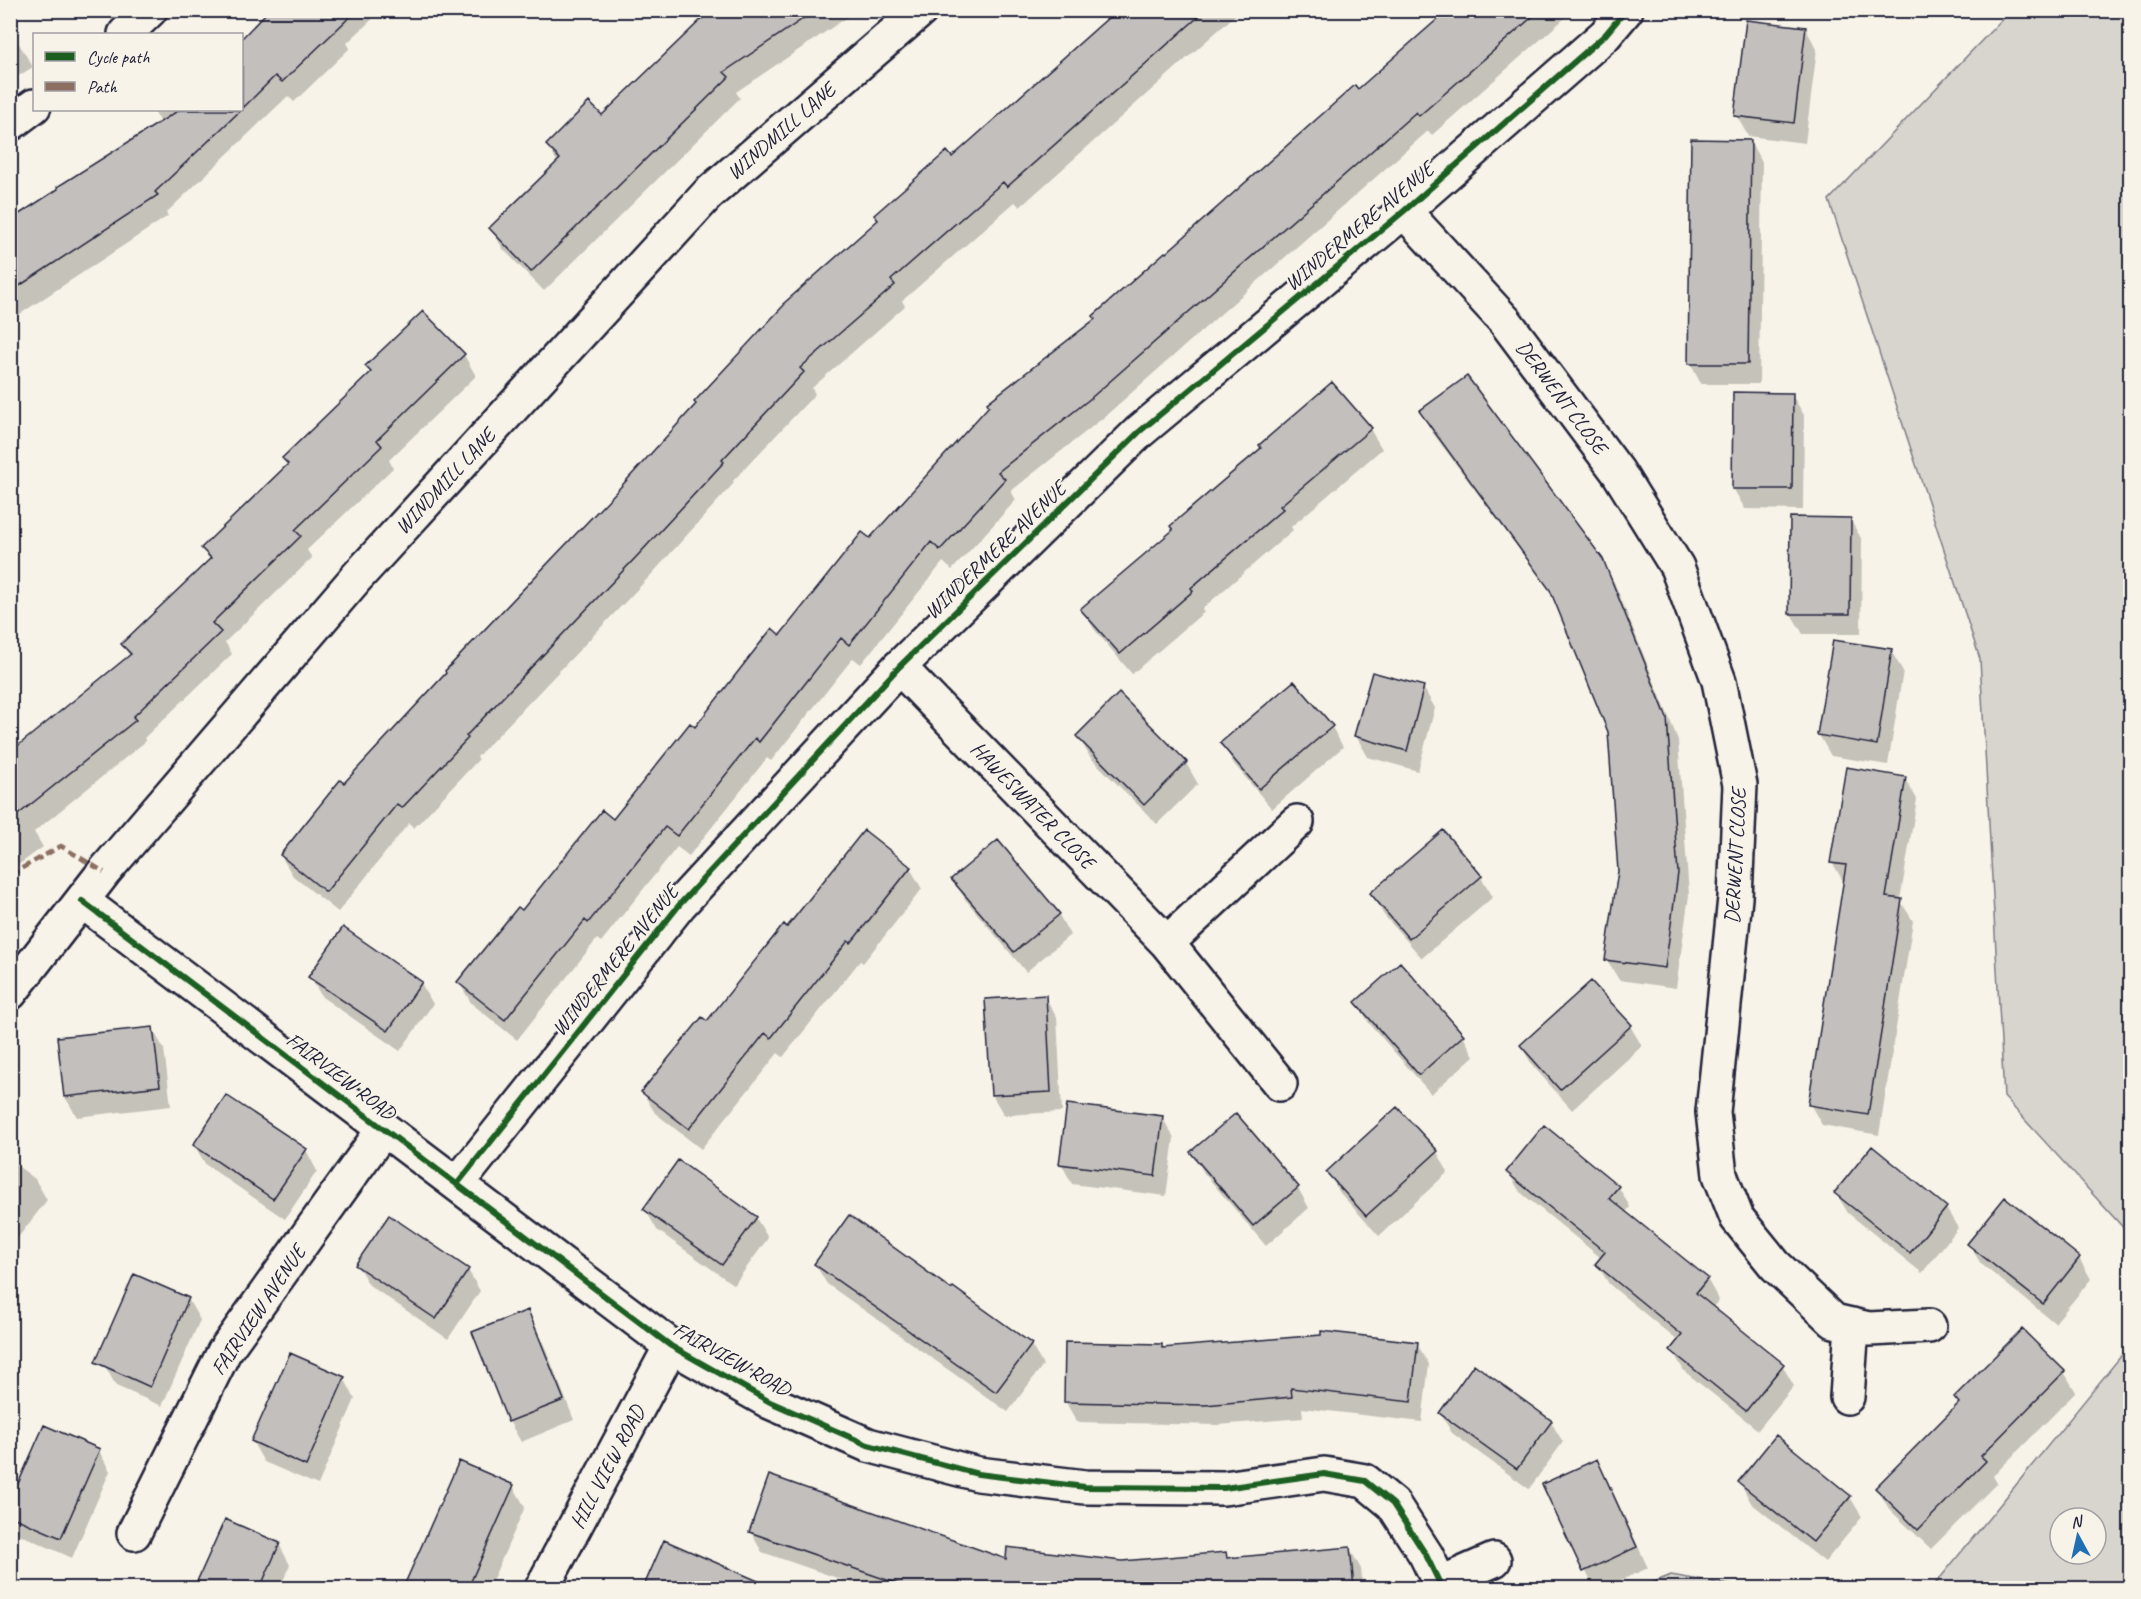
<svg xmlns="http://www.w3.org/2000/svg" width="2141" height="1599" font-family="Caveat,sans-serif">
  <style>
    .green { fill: #d8d5cf; stroke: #7d7c85; stroke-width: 1.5; fill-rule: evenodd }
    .shadow { fill: #0003 }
    .building { fill: #c2bfbd; stroke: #22223b; stroke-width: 1.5 }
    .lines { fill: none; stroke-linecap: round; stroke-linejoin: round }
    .minor-casing { stroke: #22223b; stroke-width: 38 }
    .minor { stroke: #f7f3e8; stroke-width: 33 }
    .quiet { stroke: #8d6e63; stroke-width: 4.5; stroke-dasharray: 9 4.5; stroke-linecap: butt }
    .cycleway-casing { stroke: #f7f3e8; stroke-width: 10 }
    .cycleway { stroke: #1b5e20; stroke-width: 6 }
    .labels { text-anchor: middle; stroke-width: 4.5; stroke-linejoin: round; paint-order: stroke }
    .street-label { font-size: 21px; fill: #22223b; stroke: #f7f3e8 }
  </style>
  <rect width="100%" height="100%" fill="#f7f3e8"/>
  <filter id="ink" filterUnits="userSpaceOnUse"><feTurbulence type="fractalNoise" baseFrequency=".0167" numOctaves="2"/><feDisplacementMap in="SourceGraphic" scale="12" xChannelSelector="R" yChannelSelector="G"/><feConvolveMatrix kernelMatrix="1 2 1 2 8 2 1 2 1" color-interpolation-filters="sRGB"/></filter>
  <g filter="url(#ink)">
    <!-- green -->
    <path class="green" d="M2011 10 2130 11V1235L2004 1097 1980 659 1829 200Z
      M2130 1345V1588H1932ZM2060 1518H2096V1554H2060Z
      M1671 1575 1746 1588H1639Z"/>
    <!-- shadow -->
    <path class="shadow" d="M271 10H382L347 43 350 48 294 102 288 96 166 213 168 216 11 320 10 221 160 123 154 111 155 110H242V40Z
      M713 10H858L736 92 740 98 544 291 503 249 491 228 558 163 548 146 602 117Z
      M1119 10H1241L1020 207 1015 202 902 301 905 306 812 388 815 394 733 481 734 483 651 575 477 757 479 759 414 828 409 823 338 912 293 876 281 856 344 785 952 159Z
      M1450 10H1574L1432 135 1428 131 1103 418 1011 491 1016 500 952 570 943 562 861 664 853 658 771 761 767 758 689 856 677 847 601 942 597 939 517 1040 471 1003 459 982 522 912 613 821 695 729 870 540 1097 320Z
      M1805 28 1817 49 1805 143 1748 136 1736 115Z
      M10 29 33 67 10 81Z
      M1750 142 1762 162 1759 384H1701L1690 363Z
      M423 313 464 355 476 376 389 460 393 468 307 550 312 558 225 642 232 654 144 738 146 741 34 832 43 847 10 871V754L130 657 123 644 210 560 203 548 288 465 284 458 372 374 367 366Z
      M1792 395 1804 415 1803 510 1745 509 1733 488Z
      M1421 412 1601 560 1614 582 1678 740 1689 895 1676 988 1619 980 1607 960 1619 871 1609 731 1556 599 1432 432Z
      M1370 429 1382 449 1291 527 1293 530 1202 609 1204 612 1132 674 1094 629 1082 609Z
      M1850 519 1862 540 1861 634H1803L1791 614Z
      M1891 651 1903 671 1888 765 1831 756 1819 735Z
      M1423 687 1435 708 1418 771 1368 757 1356 736Z
      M1119 695 1186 763 1198 784 1157 824 1090 757 1078 736Z
      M1332 727 1343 747 1272 809 1234 764 1222 743Z
      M1905 779 1917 799 1900 900 1913 921 1879 1135 1822 1125 1810 1104 1844 883 1832 862Z
      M864 832 910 868 922 889 863 963 860 961 783 1057 778 1053 701 1149 655 1113 643 1093 707 1023 788 929Z
      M1481 877 1493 897 1422 958 1383 914 1372 893Z
      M953 879 1059 915 1070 935 1026 972 965 899Z
      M310 977 421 983 433 1004 400 1051 322 997Z
      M1045 997 1057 1017 1062 1112 1004 1115 992 1095Z
      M1357 1002 1463 1036 1474 1056 1431 1094 1369 1023Z
      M1630 1026 1642 1046 1572 1110 1533 1066 1521 1046Z
      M152 1028 164 1049 171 1106 77 1117 65 1097Z
      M1162 1117 1174 1138 1166 1196 1072 1184 1061 1163Z
      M194 1145 306 1150 317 1171 285 1219 206 1165Z
      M1192 1152 1298 1188 1309 1208 1266 1246 1204 1173Z
      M1437 1152 1448 1172 1379 1236 1340 1193 1328 1172Z
      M10 1160 35 1179 47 1200 10 1248Z
      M1508 1172 1618 1186 1630 1207 1625 1213 1707 1279 1719 1300 1712 1308 1782 1365 1794 1386 1758 1430 1684 1371 1672 1350 1679 1342 1609 1284 1597 1264 1601 1258 1520 1192Z
      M1836 1193 1946 1208 1958 1228 1922 1273 1848 1213Z
      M2006 1199 2079 1258 2091 1279 2055 1323 1981 1264 1969 1244Z
      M645 1209 756 1218 768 1238 734 1285 657 1230Z
      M389 1217 468 1270 480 1291 448 1339 369 1285 357 1265Z
      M815 1264 952 1291 1031 1345 1043 1365 1008 1412 827 1284Z
      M188 1299 200 1320 162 1406 116 1386 105 1366Z
      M527 1312 539 1332 574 1420 521 1442 509 1421Z
      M2023 1331 2064 1372 2076 1392 1993 1476 1997 1483 1931 1549 1889 1509 1877 1488 1960 1404Z
      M1417 1344 1429 1364 1422 1422 1302 1408 1303 1418 1218 1425 1077 1422 1065 1401 1161 1345 1163 1350Z
      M344 1378 355 1399 318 1485 264 1462 252 1441Z
      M1440 1413 1551 1422 1563 1442 1529 1489 1452 1433Z
      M99 1451 110 1471 72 1558 19 1534 10 1520V1506Z
      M1596 1461 1608 1481 1648 1568 1604 1588H1594L1544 1485Z
      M460 1463 513 1486 525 1507 489 1588H404Z
      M1740 1482 1850 1497 1862 1517 1825 1562 1751 1503Z
      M225 1521 279 1544 290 1565 280 1588H196Z
      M750 1531 1007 1561 1122 1563 1225 1554 1228 1559 1350 1549 1361 1569 1363 1588H866L762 1552Z
      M665 1542 730 1586 729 1588H644Z"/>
    <!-- building -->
    <path class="building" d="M269 10H357L282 82 275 76 242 109V38Z
      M711 10H816L724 72 729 77 531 272 489 228 560 159 546 145 589 102 602 115Z
      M1117 10H1206L1007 187 1003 182 891 280 895 285 800 368 804 372 722 460 724 462 639 554 466 736 468 738 402 808 397 804 326 892 280 855 340 780 344 783 446 673 445 671 615 493 696 404 694 402 784 305 783 304 878 220 874 215 947 151 952 157Z
      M1448 10H1540L1419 116 1416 112 1091 398 998 472 1005 479 940 550 931 542 849 645 841 638 759 742 755 738 677 836 665 827 588 923 585 920 505 1020 457 982 518 907 522 910 602 810 613 819 690 723 695 727 772 628 780 635 862 532 870 538 989 406 987 403 1095 319 1093 316 1165 252 1166 253 1355 85 1358 89Z
      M1746 20 1806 27 1794 123 1734 116Z
      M179 110H241L155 192 158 195 10 292V220L58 189 57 187Z
      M1691 139 1751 140 1748 364H1688Z
      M423 311 465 354 377 440 382 446 295 530 301 536 212 623 221 632 133 717 136 720 10 821V752L131 654 121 644 211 558 201 548 288 464 282 458 371 372 365 366Z
      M1467 376 1603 559 1667 718 1678 873 1665 968 1605 960 1618 871 1608 732 1550 590 1419 411Z
      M1332 382 1372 428 1280 506 1283 509 1191 588 1193 591 1120 654 1080 609 1173 530 1170 526 1261 448 1259 445Z
      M1733 392 1793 393 1792 489H1732Z
      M1790 517 1851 518 1850 614H1789Z
      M1833 640 1892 649 1877 745 1817 735Z
      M1372 672 1424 686 1407 751 1354 736Z
      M1294 681 1333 726 1259 789 1220 743Z
      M1119 693 1187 762 1144 805 1076 736Z
      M1846 767 1906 777 1886 897 1902 899 1868 1115 1808 1105 1846 865 1830 863Z
      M864 830 911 867 851 943 848 941 771 1038 765 1033 689 1129 641 1092 702 1017 707 1021 784 924 787 927Z
      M1443 830 1482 876 1409 939 1370 893Z
      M998 840 1060 914 1014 952 951 879Z
      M343 927 422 982 388 1031 308 977Z
      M1400 962 1464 1035 1419 1075 1355 1002Z
      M1591 981 1632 1025 1560 1090 1520 1045Z
      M1046 995 1051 1092 991 1095 985 999Z
      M153 1027 160 1086 64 1097 57 1037Z
      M226 1095 307 1149 273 1199 193 1145Z
      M1067 1104 1163 1116 1155 1176 1059 1164Z
      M1397 1107 1438 1151 1366 1216 1326 1172Z
      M1236 1113 1299 1187 1253 1226 1190 1152Z
      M1544 1125 1619 1186 1609 1198 1708 1278 1696 1293 1784 1364 1746 1411 1670 1350 1682 1335 1595 1264 1605 1252 1506 1172Z
      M1872 1146 1947 1207 1910 1253 1834 1193Z
      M678 1160 757 1217 722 1265 643 1209Z
      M2005 1197 2080 1257 2043 1304 1967 1244Z
      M389 1215 469 1269 436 1319 355 1265Z
      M849 1215 951 1289 953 1287 1032 1344 996 1392 814 1264Z
      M134 1274 189 1298 150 1387 95 1362Z
      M528 1310 564 1400 508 1422 472 1332Z
      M2022 1329 2065 1371 1981 1456 1986 1461 1918 1530 1875 1488 1959 1403 1954 1397Z
      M1321 1331 1418 1342 1411 1402 1291 1388 1292 1397 1205 1405 1064 1402 1065 1342 1162 1344V1348L1321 1335Z
      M290 1353 345 1377 306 1466 251 1441Z
      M1474 1364 1552 1421 1517 1469 1439 1413Z
      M44 1425 100 1449 61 1538 10 1516V1502Z
      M1776 1435 1851 1496 1813 1542 1738 1482Z
      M1597 1459 1637 1547 1583 1572 1542 1484Z
      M459 1461 514 1485 468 1588H403Z
      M769 1475 1006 1559 1007 1547 1122 1561 1226 1552 1227 1558 1350 1547 1354 1588H910L749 1532Z
      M225 1519 280 1543 260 1588H194Z
      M664 1540 774 1588H643Z"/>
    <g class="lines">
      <defs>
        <path id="minor" d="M125 34 150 10
          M10 124 34 106
          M1404 211 1505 321 1618 472 1677 567 1719 681 1740 785 1735 898 1713 1112 1720 1175 1737 1218 1775 1265 1834 1321 1869 1329 1929 1326
          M899 667 1167 943 1280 1084
          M82 901 671 1346 770 1402 868 1445 978 1474 1085 1487 1224 1488 1324 1474 1365 1481 1393 1504 1426 1555 1442 1588
          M1167 943 1297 822
          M10 993 104 872 357 577 708 194 921 10
          M458 1183 680 904 899 667 1139 432 1404 211 1605 35 1626 10
          M1847 1397 1852 1325
          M134 1533 224 1352 383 1130
          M1439 1584 1494 1560
          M542 1588 671 1346"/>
      </defs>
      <!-- minor casing -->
      <use href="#minor" class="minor-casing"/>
      <!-- minor -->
      <use href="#minor" class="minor"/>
      <!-- quiet -->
      <path class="quiet" d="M10 875 61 846 104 872"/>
      <defs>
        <path id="cycleway" d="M82 901 671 1346 770 1402 868 1445 978 1474 1085 1487 1224 1488 1324 1474 1365 1481 1393 1504 1426 1555 1442 1588
          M458 1183 680 904 899 667 1139 432 1404 211 1605 35 1626 10"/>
      </defs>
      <!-- cycleway casing -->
      <use href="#cycleway" class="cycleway-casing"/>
      <!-- cycleway -->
      <use href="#cycleway" class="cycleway"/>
    </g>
  </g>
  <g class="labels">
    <!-- street labels -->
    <g class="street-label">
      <text transform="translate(781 131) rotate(-41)" y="7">WINDMILL LANE</text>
      <text transform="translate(1359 226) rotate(-40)" y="7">WINDERMERE AVENUE</text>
      <text transform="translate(1562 397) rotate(53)" y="7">DERWENT CLOSE</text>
      <text transform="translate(445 481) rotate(-47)" y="7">WINDMILL LANE</text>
      <text transform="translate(995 550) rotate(-44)" y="7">WINDERMERE AVENUE</text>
      <text transform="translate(1033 805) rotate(46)" y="7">HAWESWATER CLOSE</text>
      <text transform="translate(1735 856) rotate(-87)" y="7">DERWENT CLOSE</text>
      <text transform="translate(615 960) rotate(-51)" y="7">WINDERMERE AVENUE</text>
      <text transform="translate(341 1076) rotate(37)" y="7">FAIRVIEW ROAD</text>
      <text transform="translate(258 1310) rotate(-56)" y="7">FAIRVIEW AVENUE</text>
      <text transform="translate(732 1359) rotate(29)" y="7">FAIRVIEW ROAD</text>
      <text transform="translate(607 1467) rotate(-62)" y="7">HILL VIEW ROAD</text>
    </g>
  </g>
  <!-- margin -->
  <rect width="2141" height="1599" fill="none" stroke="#f7f3e8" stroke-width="36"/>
  <rect x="18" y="18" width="2105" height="1563" fill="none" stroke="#22223b" stroke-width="2" filter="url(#ink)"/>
  <!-- legend -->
  <rect x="33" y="33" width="210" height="78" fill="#f7f3e8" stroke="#a29fa3" stroke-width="1.5"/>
  <rect x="45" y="52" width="30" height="9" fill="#1b5e20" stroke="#a29fa3" stroke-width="1.5"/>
  <text x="87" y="63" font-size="18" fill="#22223b">Cycle path</text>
  <rect x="45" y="82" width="30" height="9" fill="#8d6e63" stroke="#a29fa3" stroke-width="1.5"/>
  <text x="87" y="93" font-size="18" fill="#22223b">Path</text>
  <!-- north arrow -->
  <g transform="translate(2078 1536) rotate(352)"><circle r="28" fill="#f7f3e8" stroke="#a29fa3" stroke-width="1.5"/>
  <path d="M0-4.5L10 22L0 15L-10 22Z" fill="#1f6fb2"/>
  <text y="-9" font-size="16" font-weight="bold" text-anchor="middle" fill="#22223b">N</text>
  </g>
</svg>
